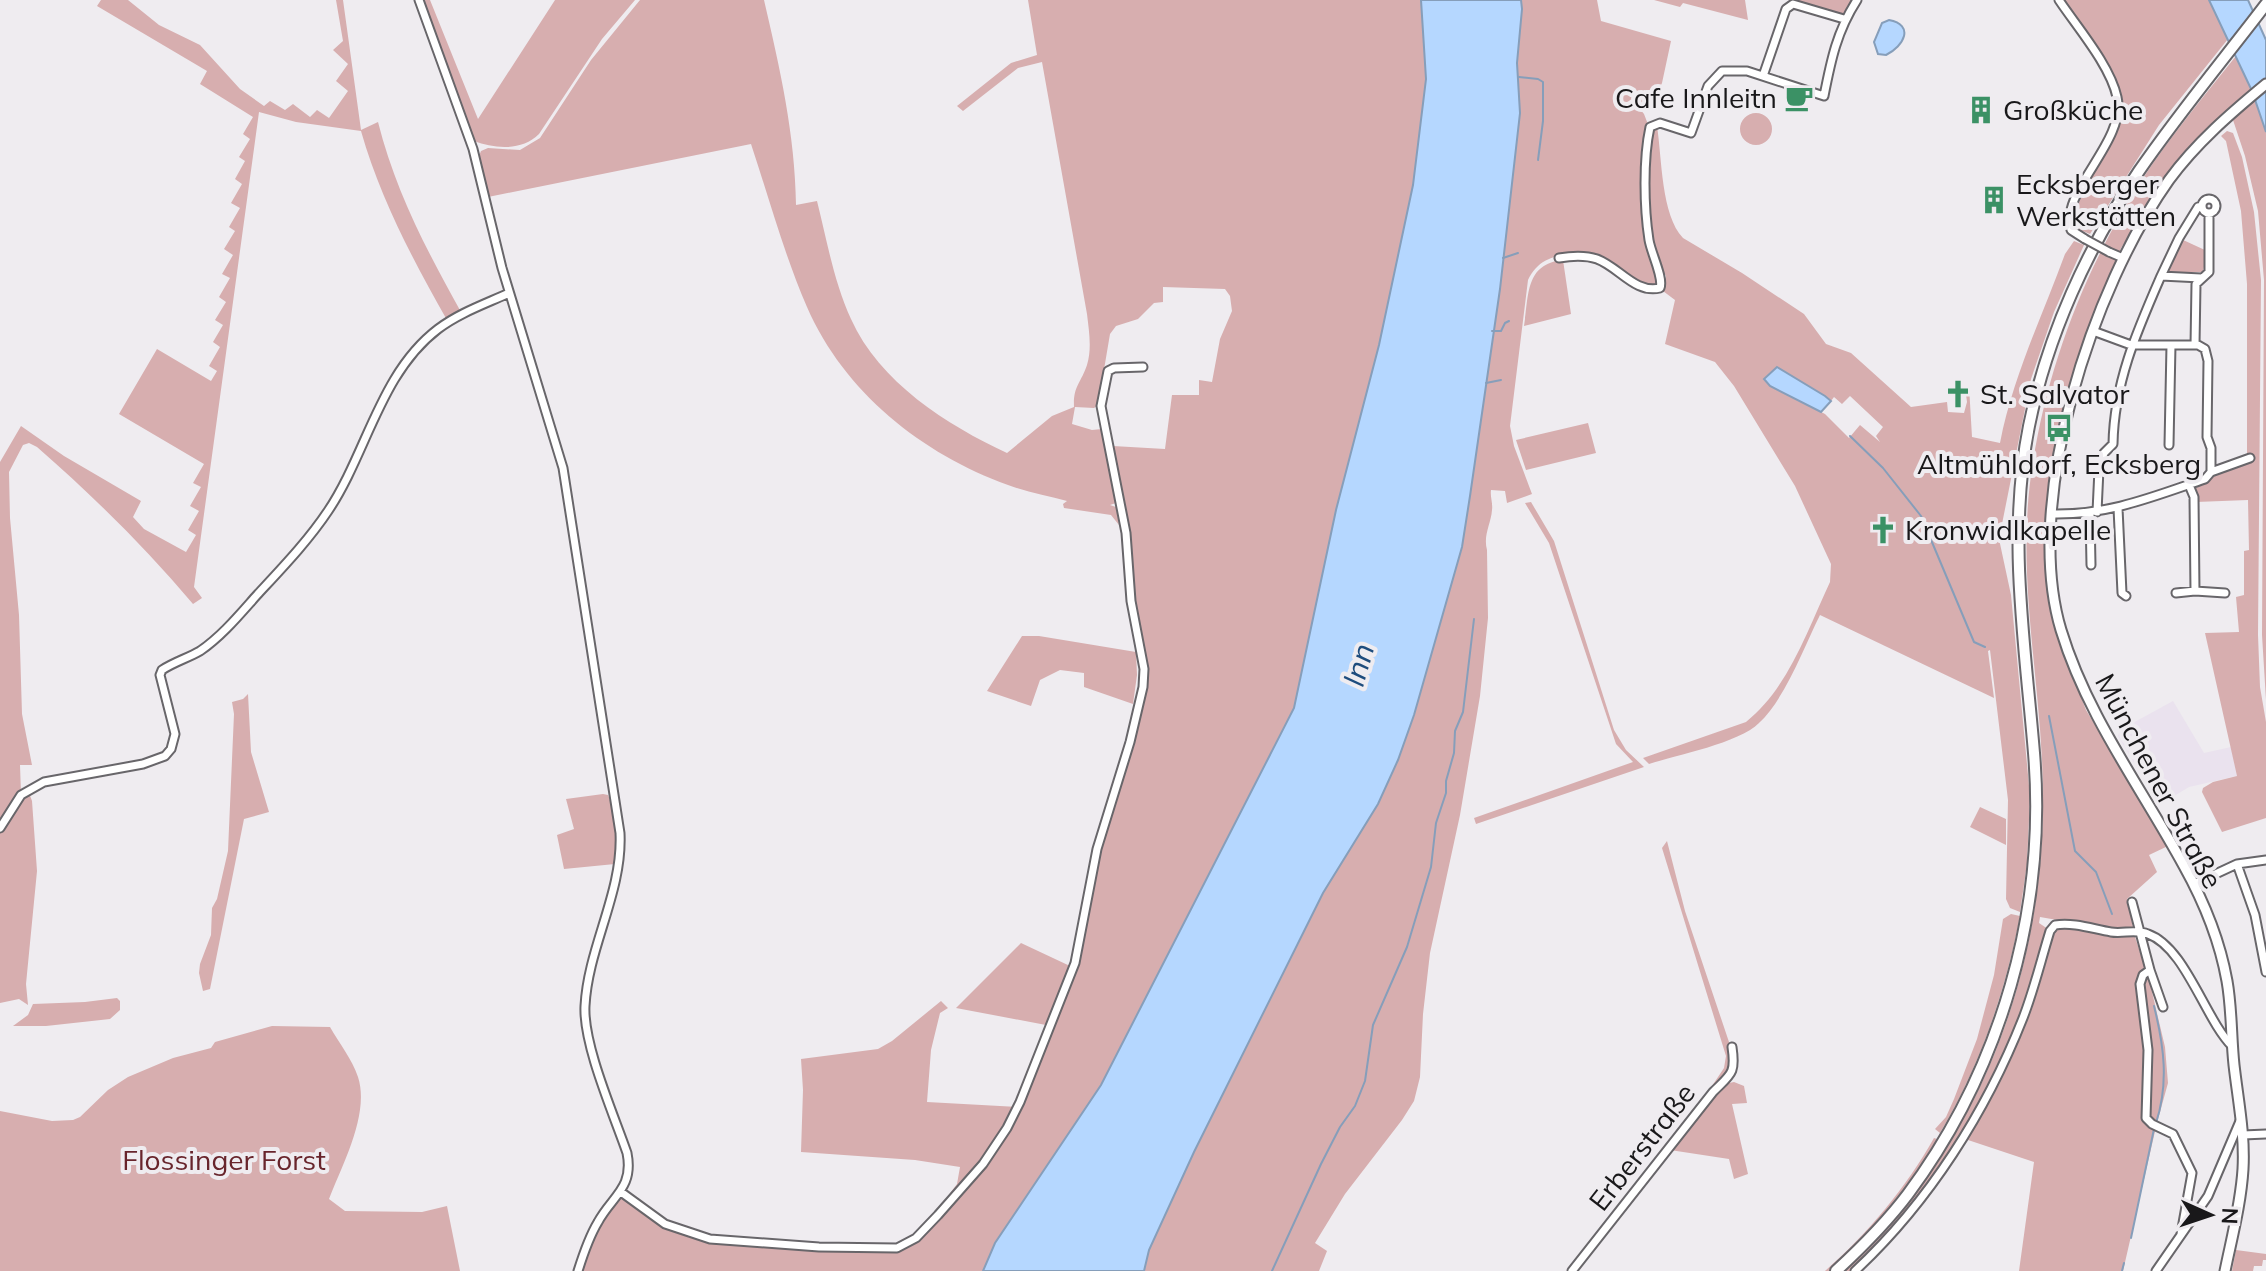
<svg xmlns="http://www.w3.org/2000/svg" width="2266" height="1271" font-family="Mulish,sans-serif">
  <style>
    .built { fill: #eae2ee }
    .green { fill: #d7aeaf; fill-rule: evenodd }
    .water { fill: #b5d7ff; stroke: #869eba; stroke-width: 2 }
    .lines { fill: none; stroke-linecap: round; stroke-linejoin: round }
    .stream { stroke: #869eba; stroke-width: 2 }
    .minor-casing { stroke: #68666a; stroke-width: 11 }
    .tertiary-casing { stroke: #68666a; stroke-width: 13 }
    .secondary-casing { stroke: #68666a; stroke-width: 14 }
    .minor { stroke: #fff; stroke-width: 7 }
    .tertiary { stroke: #fff; stroke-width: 9 }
    .secondary { stroke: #fff; stroke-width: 10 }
    .minor-bridge-casing { stroke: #68666a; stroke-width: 11; stroke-linecap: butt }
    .minor-bridge { stroke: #fff; stroke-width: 7 }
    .labels { text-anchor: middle; stroke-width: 8; stroke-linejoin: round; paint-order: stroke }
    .poi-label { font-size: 28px; fill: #19181a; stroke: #efecf0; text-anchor: start }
    .street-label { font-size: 28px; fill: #19181a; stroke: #efecf0 }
    .park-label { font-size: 28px; fill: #68252c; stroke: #efecf0 }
    .water-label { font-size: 30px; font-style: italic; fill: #1e4c7d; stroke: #efecf0 }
  </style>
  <rect width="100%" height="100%" fill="#efecf0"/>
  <!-- built -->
  <path class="built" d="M2173 701 2204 753 2231 747 2237 776 2189 787 2159 805 2118 736 2120 730Z"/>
  <!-- green -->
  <path class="green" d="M101 0H128L159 25 200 45 240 89 264 106 270 101 285 110 293 104 310 117 317 110 329 118 348 91 336 81 348 64 333 50 343 41 336 0H343L361 130 378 122C395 190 427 251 461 312L447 320C413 260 380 198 361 131L296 122 259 112 194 587 202 598 193 604C145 547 93 496 37 447L29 443 23 445 9 472 10 518 19 615 22 714 32 765H20L21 794 28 790 32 801 37 871 26 984 28 1005 19 999 0 1003V462L21 426 64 456 141 501 133 517 144 529 186 552 196 535 188 530 199 511 190 506 201 487 193 483 204 464 119 414 157 349 211 381 217 371 209 366 220 347 213 342 223 325 215 320 226 302 219 297 230 278 222 274 233 255 224 249 235 231 229 227 240 208 231 203 242 184 235 179 245 161 239 157 250 139 243 134 253 117 200 84 207 71 97 6Z
    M421 0H430L478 119 555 0H635L602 39 539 134C522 151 495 149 474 141Z
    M640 0H764C780 69 795 134 796 205L817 201C827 241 834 282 851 319 879 382 947 425 1007 453L1052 416 1074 407C1073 386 1081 383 1087 365 1092 349 1089 331 1087 314L1042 62 1018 68 963 111 957 106 1011 63 1037 55 1028 0H1421L1426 79 1413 185 1379 345 1336 510 1294 708 1101 1085 995 1243 983 1271H578L595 1228 621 1192C643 1209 669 1228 693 1237 721 1247 882 1258 906 1247 921 1241 941 1211 952 1198L948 1196 957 1184 960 1167 915 1160 801 1152 803 1090 801 1059 878 1049 892 1041 941 1001 948 1008 940 1013 931 1050 927 1102 1018 1107 1072 979 1094 862 1130 742 1142 675 1131 619 1125 510 1113 446 1165 449 1172 395H1199V380L1212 382 1220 339 1232 311 1230 296 1225 289 1163 287V302L1154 303 1138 319 1116 326 1110 334 1098 405 1094 408 1075 407 1072 424 1092 430 1102 429 1116 503 1110 505 1116 507 1119 525 1111 515 1064 508 1063 504 1067 501C1048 496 1027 492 1008 485 922 454 844 392 807 307 784 254 769 198 751 144L488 197 479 156 481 151 488 148 520 150 540 138 591 60Z
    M1521 0H1597L1601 21 1671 41 1662 83 1653 104 1644 105 1634 96 1631 98 1644 114 1649 127 1647 241 1659 285C1641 290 1628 273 1613 266 1583 253 1544 246 1528 280L1510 426 1514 446 1532 494 1507 503 1505 491 1491 490C1490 497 1493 503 1492 510 1491 524 1483 535 1487 550L1488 618 1480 696 1460 815 1430 953 1423 1014 1420 1077 1414 1101 1402 1120 1345 1194 1315 1243 1327 1251 1319 1271H1144L1149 1250 1194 1152 1323 893 1378 804 1398 760 1414 715 1462 547 1470 496 1500 289 1520 113 1517 63Z
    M1654 0H1745L1748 20 1683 3 1680 7Z
    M1791 0H1854L1845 15Z
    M2063 0H2209L2228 39 2159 125 2090 234 2075 228C2069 201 2110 155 2118 128 2122 117 2121 107 2120 96Z
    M2236 56 2252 91 2231 109 2141 217 2121 248 2064 414 2047 560 2051 610 2061 645 2086 710 2168 846 2149 855 2157 872 2127 899 2133 927 2120 931 2040 917 2039 923 2048 929C2039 958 2032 989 2021 1017 1984 1114 1925 1197 1852 1271H1844C1868 1247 1892 1225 1912 1198 2009 1071 2050 918 2042 760 2037 659 2016 563 2033 462 2049 361 2087 264 2143 178 2171 136 2204 96 2236 56Z
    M2252 101 2256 102 2266 132V700L2262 635 2264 280 2258 211 2245 156 2233 120Z
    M1740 129a16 16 0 1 1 32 0a16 16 0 1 1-32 0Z
    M1657 126C1662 158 1661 215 1683 238L1742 273 1804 314 1826 344 1851 353 1911 407 1947 402 1948 412 1964 413 1967 402 1965 387 1969 386 1972 437 2000 443C2013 376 2042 317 2065 254L2074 241 2084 245 2054 312 2031 379 1999 539 2011 595 2030 796 2027 864 2020 912 2010 908 2006 899 2008 800 1990 650 1988 651 1994 698 1820 615C1804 647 1785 699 1759 723 1739 743 1677 755 1649 764L1643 758 1746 722C1788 689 1808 629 1830 582L1831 564 1795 486 1734 386 1715 362 1665 344 1675 300 1663 291 1666 276C1641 235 1647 177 1651 131ZM1777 367 1831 401 1834 397 1842 404 1850 396 1883 427 1876 436 1880 442 1860 425 1849 438 1825 414 1770 386Z
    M2227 131 2233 133 2242 157 2254 212 2261 280 2258 635 2260 687 2266 722V818L2222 832 2202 792 2203 788 2213 782 2237 776 2205 633 2239 632 2236 597 2244 595V551L2249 550 2248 500 2196 502V488L2213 475 2247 463V284L2241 211 2226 141 2221 136Z
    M2181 239 2207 251 2203 272H2165Z
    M1563 260 1571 314 1524 326C1529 295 1525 264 1563 260Z
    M1588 423 1596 453 1526 470 1516 440Z
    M1531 502 1554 541 1614 730 1626 750 1644 767 1476 824 1474 818 1633 762 1616 744 1549 543 1525 503Z
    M1022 636H1039L1136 652 1137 675 1133 704 1084 687V673L1060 670 1040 680 1031 706 987 691Z
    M248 694 251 752 269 812 244 819 210 989 203 991 199 973 200 964 211 935 212 908 217 899 228 851 234 714 232 702 243 699Z
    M603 794 608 795 610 800 617 833 615 864 564 869 557 835 574 829 566 799Z
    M1980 807 2006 819V845L1970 827Z
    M1667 841 1685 911 1730 1045V1069L1696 1110 1724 1068 1726 1056 1662 848Z
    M2011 914 2020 916C2005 993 1980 1066 1940 1133L1935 1129 1946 1117 1954 1099 1977 1039 1994 975 2003 919Z
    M2060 926 2134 934 2146 970 2142 974 2145 1036 2144 1114 2156 1127 2123 1271H2019L2034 1162 1965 1139 1995 1085 2052 931Z
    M1021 943 1070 966 1046 1025 956 1008Z
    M2148 975 2165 1047 2168 1083 2157 1123 2151 1120 2148 1112 2142 979Z
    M117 998 120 1001V1010L110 1019 46 1026H13L28 1015 33 1004 85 1002Z
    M272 1026 330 1027C339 1043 352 1059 358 1077 370 1114 342 1165 329 1199L345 1211 422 1212 447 1206 460 1271H0V1111L52 1121 73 1120 80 1117 108 1090 128 1077 173 1058 211 1048 215 1042Z
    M1734 1082 1744 1086 1747 1103 1732 1104 1748 1174 1734 1179 1729 1159 1670 1150 1724 1084Z
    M1934 1138 1937 1139C1908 1188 1871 1232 1830 1271H1825C1868 1233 1906 1188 1934 1138Z
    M2236 1250 2266 1254V1260H2263L2262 1266H2254L2253 1271H2232Z"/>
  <!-- water -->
  <path class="water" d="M1421 0H1521L1522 9 1517 63 1520 113 1500 289 1470 496 1462 547 1414 715 1398 760 1378 804 1323 893 1194 1152 1149 1250 1144 1271H983L995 1243 1101 1085 1294 708 1336 510 1379 345 1413 185 1426 79Z
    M2209 0H2248L2266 40V132L2252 91Z
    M1889 20C1915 25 1904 46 1886 55L1878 54 1874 42 1882 23Z
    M1777 367 1825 396 1831 401 1821 412 1770 386 1764 379Z"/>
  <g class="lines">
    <!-- stream -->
    <path class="stream" d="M1519 77 1538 79 1543 82V121L1538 160
      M1503 258 1518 253
      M1492 331H1501L1505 323 1509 321
      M1486 383 1501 380
      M1850 436 1883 468 1921 516 1974 642 1985 647
      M2049 716 2075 851 2096 872 2112 914
      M2154 1006C2164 1046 2169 1083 2156 1123
      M2131 1238 2154 1129
      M1272 1271 1321 1164 1340 1127 1355 1106 1365 1081 1373 1025 1407 947 1431 867 1436 823 1446 793V781L1454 753 1455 731 1463 712 1474 619
      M2122 1271 2124 1263"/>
    <defs>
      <path id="minor" d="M419 0 473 149 502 268 563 468 620 833C623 892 588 947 585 1006 583 1045 614 1115 627 1153 634 1188 612 1196 598 1222 589 1237 583 1255 578 1271
        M2059 0C2077 27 2110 65 2117 97 2127 142 2059 191 2071 230L2085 239
        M1763 76 1786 9 1793 4 1844 19
        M2202 206a7 7 0 1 1 14 0a7 7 0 1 1-14 0Z
        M2109 252 2123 258
        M1559 258C1571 256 1585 255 1597 259 1619 267 1635 294 1660 288 1664 278 1651 253 1649 240 1644 208 1643 159 1650 127L1660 123 1691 133 1708 86 1722 71H1747L1824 96C1831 60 1837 31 1857 0
        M2161 276 2179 238 2198 207 2202 206
        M2093 331 2131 345H2198L2205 349 2208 361 2207 437 2211 448V472
        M2195 345 2196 284 2209 272V213
        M2169 445 2171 345
        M2189 485 2194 497 2195 591
        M2118 508 2122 593 2126 596
        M2097 512 2099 469 2104 453 2113 444C2114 383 2137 331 2161 276L2201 278
        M2053 514C2109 515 2152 497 2205 479L2211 472 2250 458
        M2090 514 2091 565
        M2176 593 2195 591 2225 593
        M0 828 21 795 44 782 143 764 165 756 171 749 175 734 160 675 162 670C174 662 188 658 200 651 222 636 240 614 257 595 282 568 308 541 328 511 367 453 380 373 438 329 459 313 485 304 509 293
        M2237 864 2255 915 2266 972
        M2194 884 2237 864 2266 860
        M2132 902 2150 970 2143 975 2140 984 2148 1050 2146 1118 2152 1124 2173 1134 2192 1173 2181 1234
        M2150 970 2163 1007
        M2243 1135 2266 1134
        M621 1192 665 1224 710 1239 819 1247 897 1248 916 1238 938 1215 983 1164 1007 1128 1020 1102 1075 963 1097 849 1130 742 1143 687 1144 669 1131 601 1126 533 1101 406 1108 371 1114 368 1143 367
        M1572 1271 1713 1092C1731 1074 1736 1074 1732 1047
        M1855 1271C1929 1202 1986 1112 2023 1018 2034 990 2041 960 2050 931L2055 925C2074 922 2093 929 2111 932 2123 934 2136 929 2148 934 2185 947 2205 1019 2232 1046
        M2156 1271 2208 1196 2240 1121"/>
      <path id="tertiary" d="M2225 1271C2232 1237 2241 1203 2243 1169 2245 1134 2238 1100 2234 1065 2231 1037 2232 1009 2227 981 2220 942 2203 900 2184 866 2141 787 2087 716 2061 630 2022 500 2093 287 2169 180 2196 143 2231 113 2266 84"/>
      <path id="secondary" d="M1836 1271C1862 1247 1887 1222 1908 1194 2001 1069 2047 909 2034 753 2025 643 2007 536 2029 426 2047 336 2088 247 2139 171 2179 113 2224 59 2266 4"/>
    </defs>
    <!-- minor casing -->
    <use href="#minor" class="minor-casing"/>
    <!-- tertiary casing -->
    <use href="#tertiary" class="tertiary-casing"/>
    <!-- secondary casing -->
    <use href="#secondary" class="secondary-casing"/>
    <!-- minor -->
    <use href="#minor" class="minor"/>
    <!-- tertiary -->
    <use href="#tertiary" class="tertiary"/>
    <!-- secondary -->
    <use href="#secondary" class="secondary"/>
    <defs>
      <path id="minor-bridge" d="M2085 239 2109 252"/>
    </defs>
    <!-- minor-bridge casing -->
    <use href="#minor-bridge" class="minor-bridge-casing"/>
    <!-- minor-bridge -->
    <use href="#minor-bridge" class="minor-bridge"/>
  </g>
  <!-- icons -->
  <defs>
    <symbol id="cafe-bare" viewBox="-9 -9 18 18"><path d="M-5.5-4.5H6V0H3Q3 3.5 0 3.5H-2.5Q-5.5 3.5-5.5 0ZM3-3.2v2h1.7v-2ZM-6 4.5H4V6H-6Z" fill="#3b9165" stroke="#efecf0" stroke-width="2.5" paint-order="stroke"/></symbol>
    <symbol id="building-bare" viewBox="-9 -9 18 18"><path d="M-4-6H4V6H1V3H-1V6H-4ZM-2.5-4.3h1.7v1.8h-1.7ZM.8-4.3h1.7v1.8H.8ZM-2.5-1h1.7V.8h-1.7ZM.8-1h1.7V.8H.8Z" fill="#3b9165" stroke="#efecf0" stroke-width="2.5" paint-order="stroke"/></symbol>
    <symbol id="church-bare" viewBox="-9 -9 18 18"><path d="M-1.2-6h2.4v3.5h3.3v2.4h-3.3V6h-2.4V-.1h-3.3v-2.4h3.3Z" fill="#3b9165" stroke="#efecf0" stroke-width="2.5" paint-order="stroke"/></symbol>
    <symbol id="bus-bare" viewBox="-9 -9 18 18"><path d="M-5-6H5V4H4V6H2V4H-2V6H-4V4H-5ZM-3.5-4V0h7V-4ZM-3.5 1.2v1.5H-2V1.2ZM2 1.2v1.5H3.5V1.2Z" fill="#3b9165" stroke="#efecf0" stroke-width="2.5" paint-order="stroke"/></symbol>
  </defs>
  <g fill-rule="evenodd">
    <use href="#cafe-bare" x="1779" y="78" width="40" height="40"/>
    <use href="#building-bare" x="1961" y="90" width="40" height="40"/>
    <use href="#building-bare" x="1974" y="180" width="40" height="40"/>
    <use href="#church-bare" x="1938" y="374" width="40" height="40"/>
    <use href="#bus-bare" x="2039" y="408" width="40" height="40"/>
    <use href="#church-bare" x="1863" y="510" width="40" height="40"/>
  </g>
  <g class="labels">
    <!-- poi labels -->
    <g class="poi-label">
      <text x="1777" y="108" text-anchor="end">Cafe Innleitn</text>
      <text x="2003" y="120">Großküche</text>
      <text x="2016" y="194">Ecksberger<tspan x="2016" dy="32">Werkstätten</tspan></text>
      <text x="1980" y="404">St. Salvator</text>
      <text x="2059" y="474" text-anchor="middle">Altmühldorf, Ecksberg</text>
      <text x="1905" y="540">Kronwidlkapelle</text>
    </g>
    <!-- street labels -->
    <g class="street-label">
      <text transform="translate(2159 781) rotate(62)" y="10">Münchener Straße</text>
      <text transform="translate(1642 1147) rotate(-52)" y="10">Erberstraße</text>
    </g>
    <!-- park labels -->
    <g class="park-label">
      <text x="224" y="1170">Flossinger Forst</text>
    </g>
    <!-- water labels -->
    <g class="water-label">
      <text transform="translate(1359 665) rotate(-74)" y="10">Inn</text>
    </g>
  </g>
  <!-- north arrow -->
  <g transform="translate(2210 1215) rotate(93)" stroke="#efecf0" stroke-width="6" paint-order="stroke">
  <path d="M0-6L14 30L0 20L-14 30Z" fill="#19181a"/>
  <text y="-12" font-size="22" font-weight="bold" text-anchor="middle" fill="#19181a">N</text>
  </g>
</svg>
